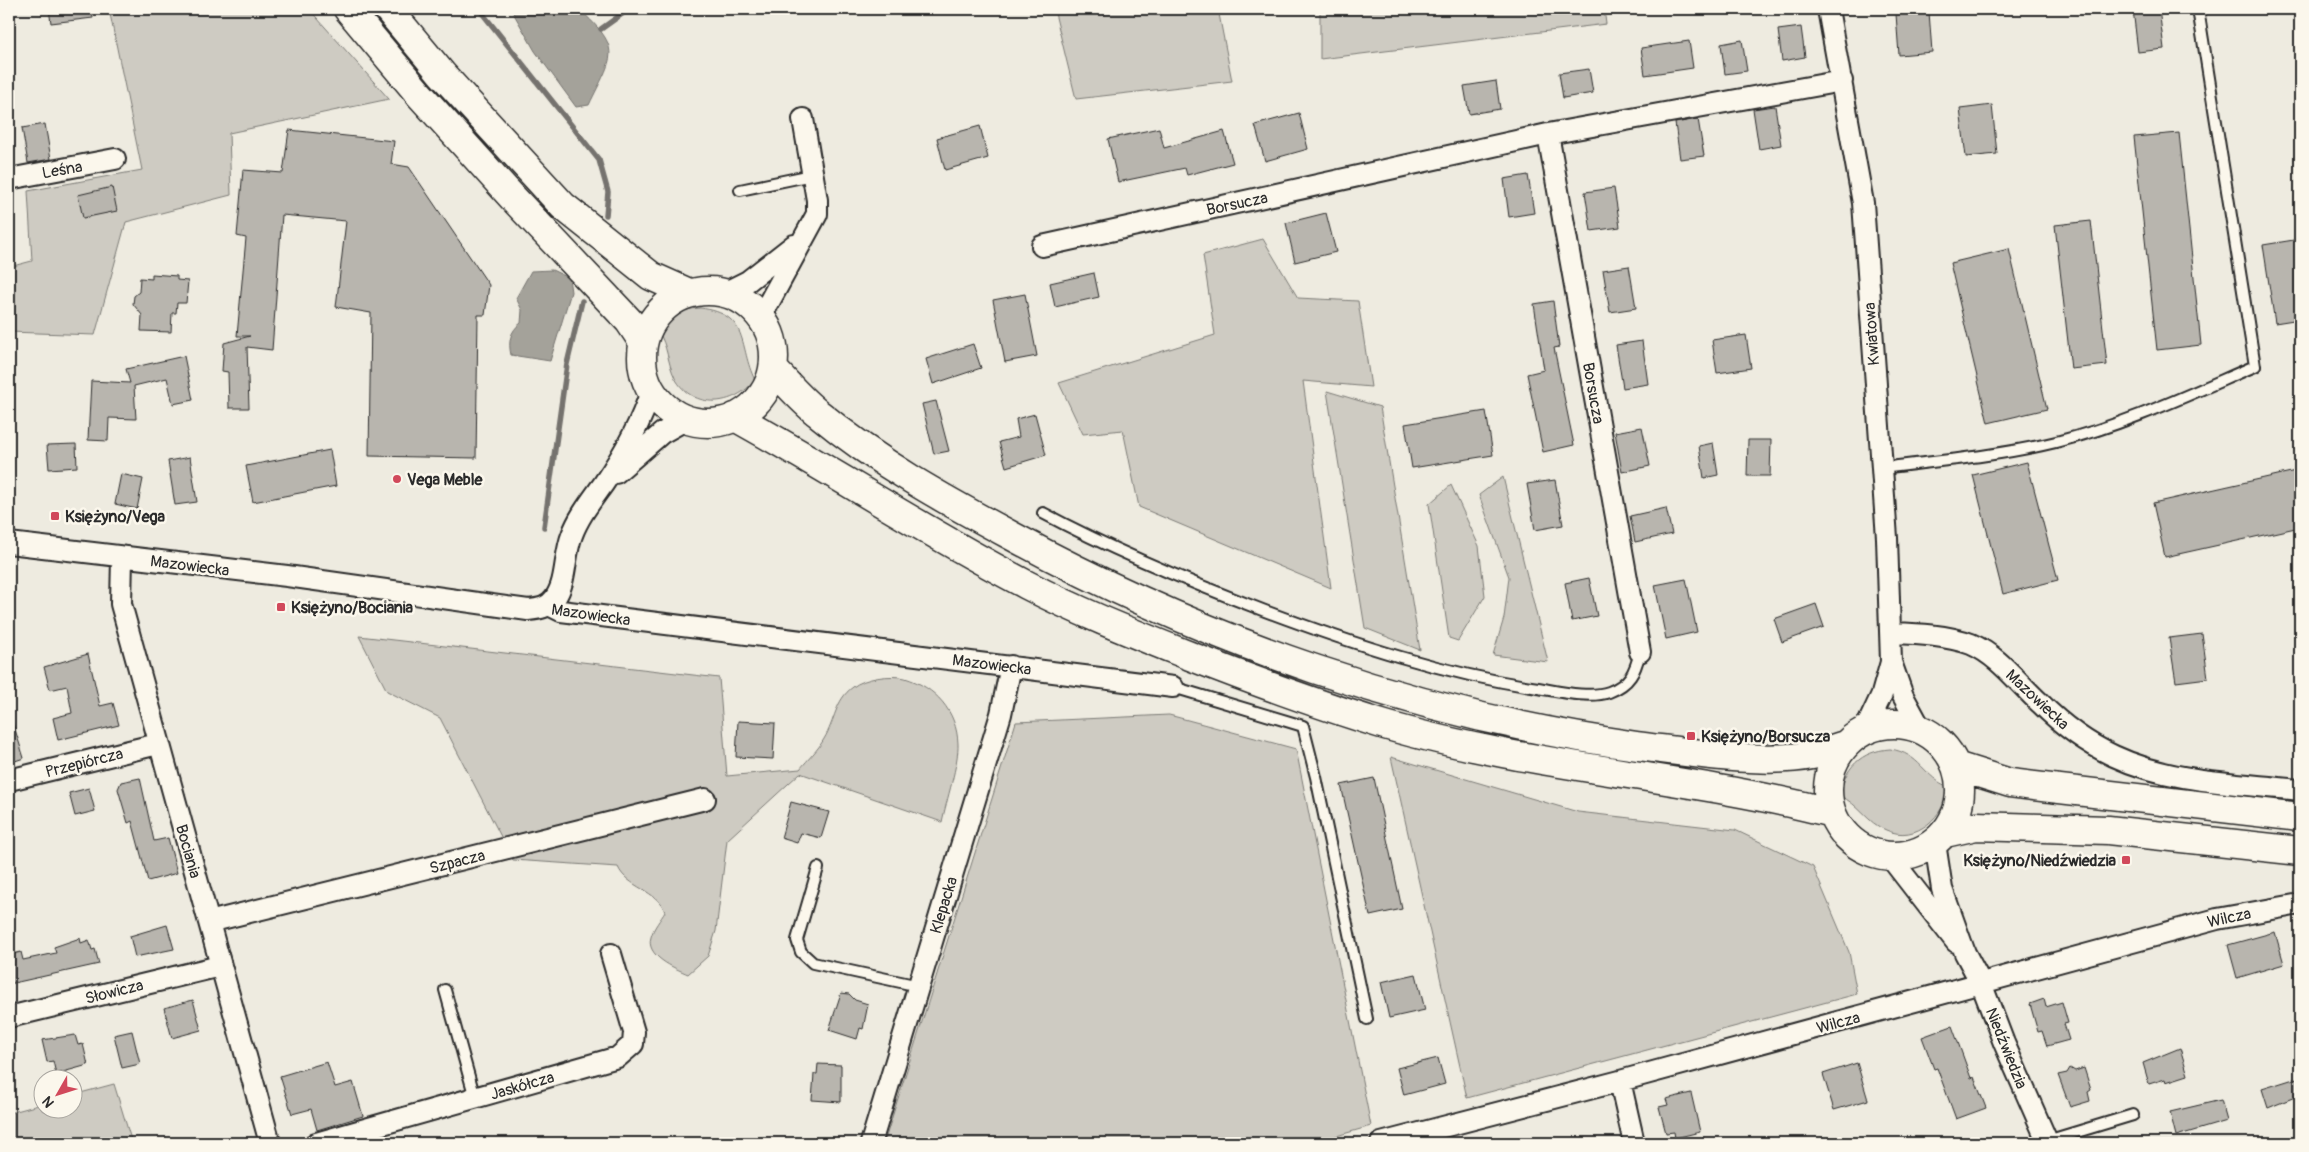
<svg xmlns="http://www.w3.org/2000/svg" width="2309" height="1152" font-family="Pangolin,sans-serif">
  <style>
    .green { fill: #cecbc2; stroke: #7c7b76 }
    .water { fill: #a4a29a; stroke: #74726e }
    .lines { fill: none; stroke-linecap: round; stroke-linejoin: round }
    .stream { stroke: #74726e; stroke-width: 5.5 }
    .building { fill: #b8b5ae; stroke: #2b2b2b }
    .lane-casing { stroke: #2b2b2b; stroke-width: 14 }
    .street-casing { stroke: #2b2b2b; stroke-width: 24 }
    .secondary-casing { stroke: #2b2b2b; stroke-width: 31 }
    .lane { stroke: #fbf7ec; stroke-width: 10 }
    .street { stroke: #fbf7ec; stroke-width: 20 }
    .secondary { stroke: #fbf7ec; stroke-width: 28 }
    .poi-dot { fill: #d1495b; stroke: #fbf7ec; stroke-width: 2 }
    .labels { text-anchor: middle; stroke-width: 5; stroke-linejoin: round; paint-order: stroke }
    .street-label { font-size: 16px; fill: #2b2b2b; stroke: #fbf7ec }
    .poi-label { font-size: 16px; font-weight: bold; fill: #2b2b2b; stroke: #fbf7ec; text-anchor: start }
  </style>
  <rect width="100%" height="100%" fill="#eeebe0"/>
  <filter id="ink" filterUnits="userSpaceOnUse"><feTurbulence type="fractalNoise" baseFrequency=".02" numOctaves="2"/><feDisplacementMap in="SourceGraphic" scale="10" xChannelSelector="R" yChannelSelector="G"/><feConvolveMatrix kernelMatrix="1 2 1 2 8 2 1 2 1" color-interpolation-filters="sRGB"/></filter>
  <g filter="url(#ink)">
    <!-- green -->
    <path class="green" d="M109 9H309L389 99 229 133 231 195 126 222 95 335 9 332V267L32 261 28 191 142 170Z
      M1054 9H1218L1232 81 1076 99Z
      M1320 9H1604L1606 24 1320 59Z
      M1263 239 1298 298 1358 301 1371 387 1303 381 1331 588 1139 507 1123 430 1083 434 1059 383 1215 335 1203 255Z
      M700 308C751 314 738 347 755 380 735 406 693 411 675 378 667 362 668 346 658 331 670 316 682 309 700 308Z
      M1327 391 1380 407 1420 650 1365 628Z
      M1503 477 1548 662 1493 655 1504 618 1509 577 1479 495Z
      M1451 485 1479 546 1485 596 1458 641 1449 638 1429 504Z
      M359 636 719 678 727 776 800 769C808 759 818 750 824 739 835 721 835 700 853 687 864 678 891 674 905 678 935 687 957 711 958 744 959 762 946 802 942 822L800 773 727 840 716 931 708 956 688 974C674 968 645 956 651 937 653 928 661 919 665 912 658 890 627 888 618 867L513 860 440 718 387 691Z
      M1169 715 1296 749 1371 1126 1312 1143H884L1016 722Z
      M1890 749C1920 753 1924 778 1949 787 1945 815 1917 844 1886 830 1867 823 1859 804 1840 796 1844 768 1861 751 1890 749Z
      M1391 757 1578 812 1735 830 1813 867 1849 952 1857 994 1467 1098Z
      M114 1084 132 1143H9V1113L42 1104V1110H72L73 1095Z"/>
    <!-- water -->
    <path class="water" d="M511 9H579C624 50 613 55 589 105L576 107 535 51Z
      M552 270 569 278 571 292 550 361 511 355C508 342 510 331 521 323L522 310 516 298 531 271Z"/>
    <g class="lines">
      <!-- stream -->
      <path class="stream" d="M479 9 599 160 608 192 606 215
        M601 29 622 14 619 9
        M544 527 567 364 582 301"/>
    </g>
    <!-- building -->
    <path class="building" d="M49 9H92L93 18 51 23Z
      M2133 9H2159L2164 49 2138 52Z
      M1929 12 1932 52 1899 55 1896 14Z
      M1801 27 1805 57 1782 61 1778 30Z
      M1742 40 1747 71 1725 74 1721 44Z
      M1689 41 1693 68 1645 75 1641 48Z
      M1589 69 1593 93 1563 98 1559 73Z
      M1496 81 1500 109 1469 114 1464 86Z
      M1992 105 1997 154 1966 157 1960 109Z
      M1775 106 1781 145 1759 149 1753 109Z
      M1299 113 1308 149 1265 161 1255 125Z
      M1698 119 1704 156 1680 159 1675 123Z
      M45 124 51 159 28 163 22 128Z
      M980 126 988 158 945 170 937 138Z
      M1159 128 1164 148 1224 131 1233 163 1187 175 1185 168 1118 182 1108 139Z
      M289 130 394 141 391 164 409 167 489 285 485 315H478L476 458 369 456 371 313 336 307 346 221 282 215 272 350 247 347 249 408H229L228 372 222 371 224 343 250 336H237L246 238 237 236 243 170 283 173Z
      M2179 133 2201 345 2157 350 2134 137Z
      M1528 175 1534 213 1509 217 1504 179Z
      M112 187 117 211 83 218 78 195Z
      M1614 188 1620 227 1591 231 1585 192Z
      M1326 213 1336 252 1295 262 1286 223Z
      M2091 221 2107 365 2071 369 2055 225Z
      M2300 239V319L2275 323 2263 245Z
      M2009 249 2047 409 1988 423 1950 263Z
      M1629 266 1636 308 1610 312 1603 270Z
      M1094 273 1099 297 1055 307 1050 283Z
      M152 274 177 276V280L188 281 186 303H177L176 313H172L171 332 141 331 142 315 133 304 134 296 139 292 140 278 152 279Z
      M1025 294 1037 356 1005 362 993 300Z
      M1553 301 1559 347 1554 348 1574 445 1543 452 1527 374 1544 370 1534 304Z
      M1746 335 1751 368 1717 373 1712 340Z
      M1642 341 1648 384 1623 388 1616 345Z
      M973 344 981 368 933 384 926 359Z
      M184 356 193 400 173 404 167 378 134 386 136 419 109 418 108 441 88 440 91 381 130 383 126 369Z
      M936 401 949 451 934 454 922 404Z
      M1486 411 1493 455 1412 468 1405 424Z
      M1035 414 1046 455 1006 467 999 442 1019 437 1016 419Z
      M1642 427 1650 466 1622 472 1615 432Z
      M1748 440H1771L1770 476H1747Z
      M1713 443 1718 475 1704 478 1699 446Z
      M76 444 77 467 49 469 47 445Z
      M330 450 336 486 253 502 246 466Z
      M190 457 197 502 175 505 168 461Z
      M2027 462 2058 580 2003 594 1973 475Z
      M2300 470V527L2165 557 2153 503Z
      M121 474 143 479 137 509 115 504Z
      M1555 480 1563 525 1535 530 1527 484Z
      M1666 508 1672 534 1635 542 1630 516Z
      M1589 578 1597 616 1572 621 1565 583Z
      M1686 579 1697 632 1666 639 1655 585Z
      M1816 604 1824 627 1782 642 1774 619Z
      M2202 634 2208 678 2176 682 2169 638Z
      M88 654 100 706 113 703 119 725 58 740 53 718 72 713 67 686 50 690 44 667Z
      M9 720H12L24 758 9 763Z
      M738 721 775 723 773 759 736 757Z
      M140 778 154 841 168 838 177 873 148 881 132 821 128 823 118 789 121 782Z
      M1374 778 1402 909 1370 916 1341 785Z
      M89 788 95 811 75 816 69 793Z
      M791 802 829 812 821 838 801 833 797 843 781 838Z
      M167 925 174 949 135 957 130 936Z
      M2275 932 2284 964 2237 978 2228 945Z
      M80 938 81 943 89 940 92 950 95 949 99 964 9 984V955L21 952 23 960 56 953 54 947Z
      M1416 974 1425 1010 1389 1018 1381 982Z
      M841 993 849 994 855 1000 868 1004 863 1029 860 1028 857 1039 829 1030Z
      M2044 999 2046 1007 2062 1002 2068 1023 2064 1024 2069 1040 2047 1046 2042 1031 2038 1032 2030 1004Z
      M193 1000 201 1030 172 1038 164 1008Z
      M1952 1026 1971 1078 1974 1077 1986 1108 1956 1119 1937 1068 1934 1069 1922 1037Z
      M132 1031 140 1064 122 1068 114 1035Z
      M75 1035 78 1045 83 1044 88 1065 56 1074 53 1061 47 1062 42 1040Z
      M2180 1048 2188 1075 2166 1082 2165 1079 2149 1084 2143 1063Z
      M1438 1058 1445 1084 1404 1095 1397 1068Z
      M327 1062 335 1087 353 1082 363 1116 317 1130 311 1109 292 1114 280 1076Z
      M1857 1063 1868 1100 1834 1110 1823 1074Z
      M818 1064 841 1065V1102L812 1100 814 1074H817Z
      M2070 1068 2075 1071 2084 1068 2091 1090 2088 1092 2090 1101 2070 1107 2058 1075 2067 1073Z
      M2300 1077V1095L2268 1108 2262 1089Z
      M1691 1093 1700 1132 1675 1138 1674 1132 1666 1133 1659 1107 1668 1105 1666 1099Z
      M2221 1100 2227 1121 2176 1136 2170 1112Z"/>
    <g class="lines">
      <defs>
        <path id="lane" d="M740 190 812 175
          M1880 468C1939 461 1999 456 2056 442 2125 425 2190 394 2255 366L2198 9
          M1043 513C1114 551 1189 582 1265 611 1353 644 1444 674 1538 688 1557 691 1590 699 1609 692 1630 684 1635 672 1640 652
          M1173 687 1303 726 1316 777 1367 1019
          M818 868 797 940 801 952 813 963 919 986
          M445 990 475 1098
          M2047 1141 2133 1115"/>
        <path id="street" d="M1828 9 1863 203 1887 538 1891 662 1882 694 1865 730
          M1548 134 1640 652
          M9 179 115 159
          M1042 246 1548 134 1842 81
          M724 293 748 281 794 245
          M761 317 817 214V200L803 119
          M616 473 662 433 687 419
          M9 543 287 576 528 610C539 609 548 608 555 598 567 581 564 555 572 535 579 516 592 500 604 483 623 455 641 423 651 391
          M122 557 121 604 270 1143
          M549 605 561 611 1173 687
          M1892 633C1918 634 1946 635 1971 644 1999 656 2018 683 2040 703 2061 724 2086 743 2114 756 2171 783 2238 783 2300 790
          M1891 662 1903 696 1921 729
          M9 780 158 744
          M1935 843 1942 889 1965 953 1981 983 2004 1043 2048 1143
          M1890 857 1956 942
          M209 922 705 799
          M9 1017 220 966
          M1620 1081 1634 1143
          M316 1143 618 1057 633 1044 634 1032 611 954
          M871 1143 1001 714 1011 666
          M1381 1143 1620 1081 2217 919 2300 904"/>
        <path id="secondary" d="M348 9 419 94 513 198 629 321 643 342
          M388 9 442 74 563 206 651 276 689 293
          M642 357a66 66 0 1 1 132 0a66 66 0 1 1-132 0Z
          M773 369C788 384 802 401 819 414 878 463 945 500 1012 536 1205 641 1419 716 1637 746 1687 752 1763 765 1812 755 1823 753 1834 748 1845 745
          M735 417C833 471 927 533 1027 585 1079 612 1135 634 1190 656 1254 681 1319 705 1385 725 1531 768 1685 775 1832 813
          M1828 790a66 66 0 1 1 132 0a66 66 0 1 1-132 0Z
          M1956 766 2010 783 2034 786 2300 817
          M1945 833 1976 826 2108 830 2300 851"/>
      </defs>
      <!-- lane casing -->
      <use href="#lane" class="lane-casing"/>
      <!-- street casing -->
      <use href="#street" class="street-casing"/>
      <!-- secondary casing -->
      <use href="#secondary" class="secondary-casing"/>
      <!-- lane -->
      <use href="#lane" class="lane"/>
      <!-- street -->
      <use href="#street" class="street"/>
      <!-- secondary -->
      <use href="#secondary" class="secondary"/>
    </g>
  </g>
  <!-- markers -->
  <g class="poi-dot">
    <circle cx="397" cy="479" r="5"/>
    <rect x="50" y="511" width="10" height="10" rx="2.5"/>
    <rect x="276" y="602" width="10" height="10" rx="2.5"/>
    <rect x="1686" y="731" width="10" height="10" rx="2.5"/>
    <rect x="2121" y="855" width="10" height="10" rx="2.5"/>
  </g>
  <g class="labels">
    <!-- street labels -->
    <g class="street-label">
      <text transform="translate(62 169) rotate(-10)" y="6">Leśna</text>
      <text transform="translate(1237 203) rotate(-12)" y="6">Borsucza</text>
      <text transform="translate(1871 334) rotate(-94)" y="6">Kwiatowa</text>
      <text transform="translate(1594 393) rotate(80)" y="6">Borsucza</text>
      <text transform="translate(190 565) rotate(7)" y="6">Mazowiecka</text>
      <text transform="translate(591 614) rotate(8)" y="6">Mazowiecka</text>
      <text transform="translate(992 664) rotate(7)" y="6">Mazowiecka</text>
      <text transform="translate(2038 699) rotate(43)" y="6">Mazowiecka</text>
      <text transform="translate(84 762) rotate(-14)" y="6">Przepiórcza</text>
      <text transform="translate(189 851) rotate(74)" y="6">Bociania</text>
      <text transform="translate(457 861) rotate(-14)" y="6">Szpacza</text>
      <text transform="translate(943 905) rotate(-73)" y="6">Klepacka</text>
      <text transform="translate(2229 917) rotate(-12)" y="6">Wilcza</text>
      <text transform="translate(114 991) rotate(-14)" y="6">Słowicza</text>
      <text transform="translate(1838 1022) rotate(-15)" y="6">Wilcza</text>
      <text transform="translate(2007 1048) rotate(68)" y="6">Niedźwiedzia</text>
      <text transform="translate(522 1085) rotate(-16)" y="6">Jaskółcza</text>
    </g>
    <!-- poi labels -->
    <g class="poi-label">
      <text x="407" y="485">Vega Meble</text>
      <text x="65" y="522">Księżyno/Vega</text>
      <text x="291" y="613">Księżyno/Bociania</text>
      <text x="1701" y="742">Księżyno/Borsucza</text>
      <text x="2116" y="866" text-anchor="end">Księżyno/Niedźwiedzia</text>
    </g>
  </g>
  <!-- margin -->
  <rect width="2309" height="1152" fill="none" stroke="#fbf7ec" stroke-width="30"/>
  <rect x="15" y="15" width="2279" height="1122" fill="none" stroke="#2b2b2b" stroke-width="2" filter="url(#ink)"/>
  <!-- north arrow -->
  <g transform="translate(58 1094) rotate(231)"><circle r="24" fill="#fbf7ec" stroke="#a8a59f"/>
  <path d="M0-4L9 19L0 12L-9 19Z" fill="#d1495b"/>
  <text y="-8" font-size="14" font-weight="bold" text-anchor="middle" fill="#2b2b2b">N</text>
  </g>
</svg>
